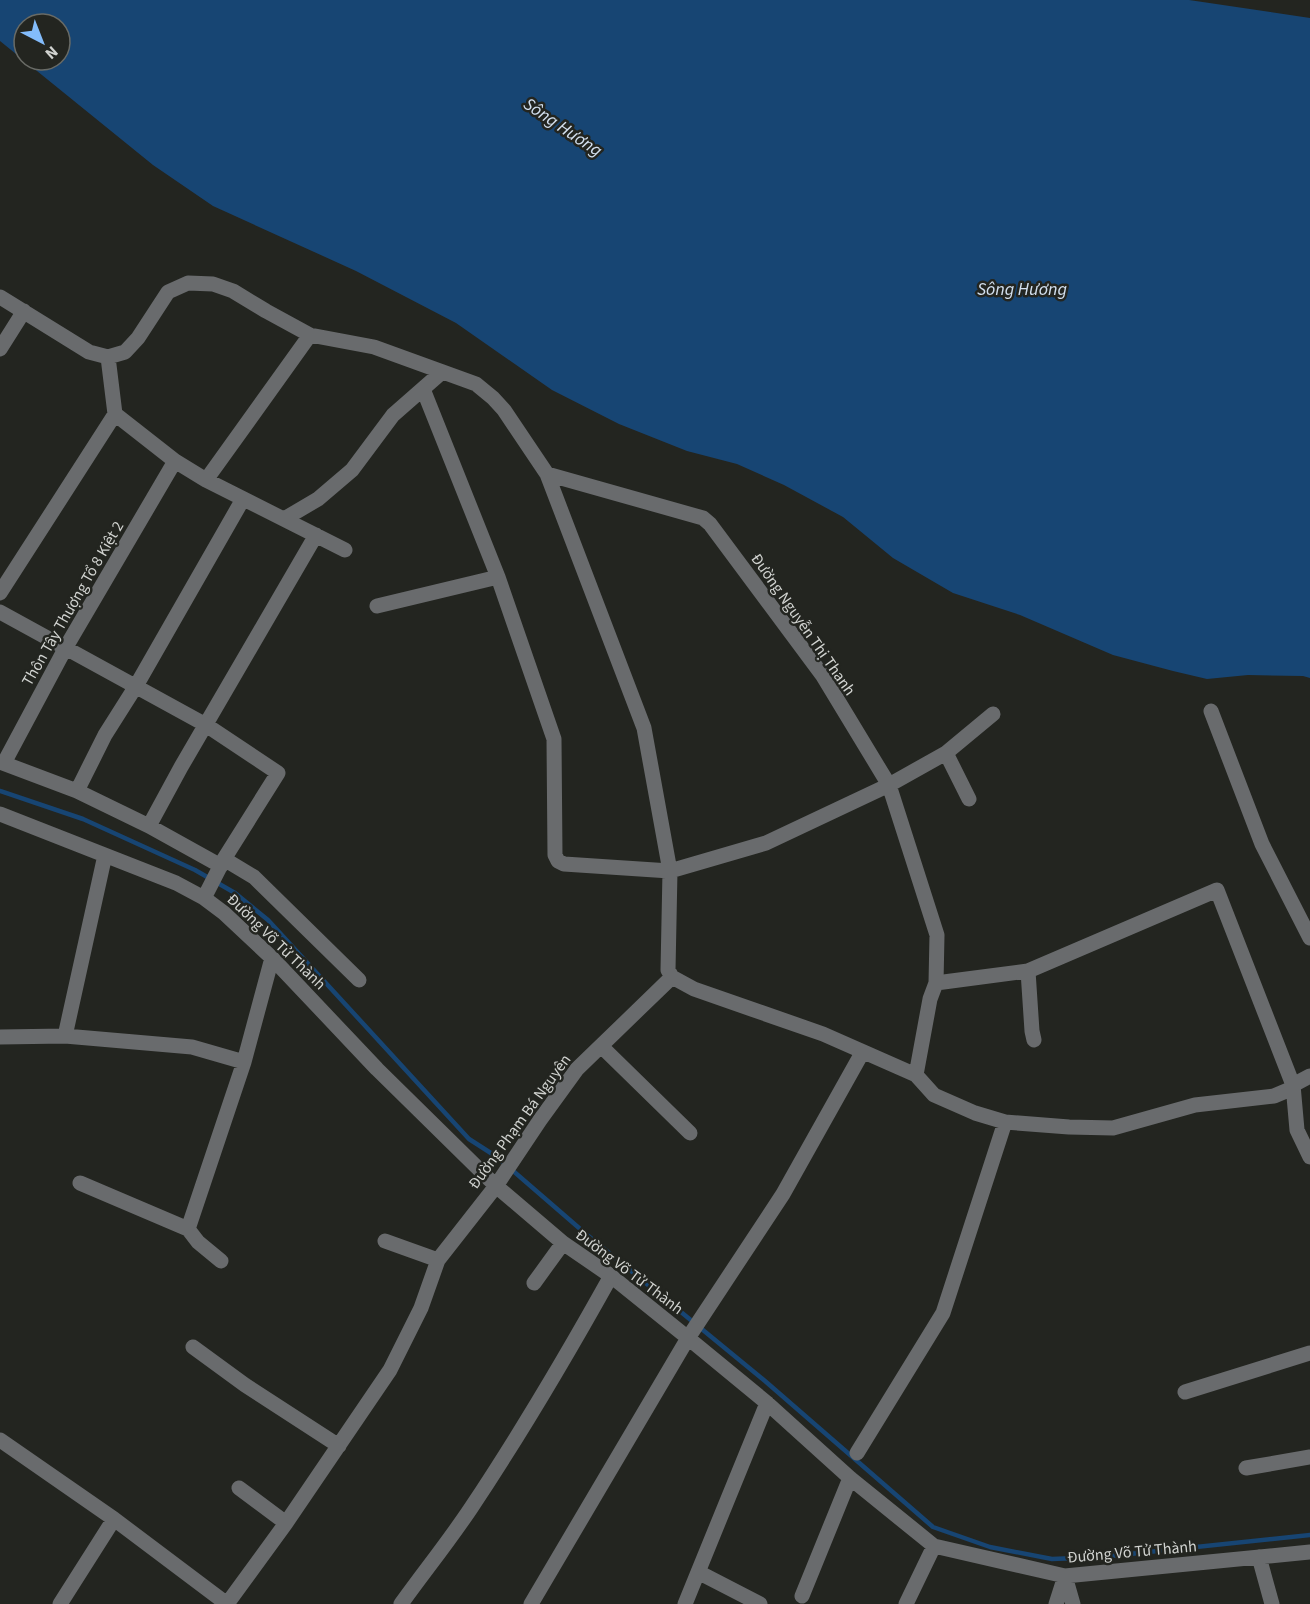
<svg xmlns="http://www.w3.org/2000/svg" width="1310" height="1604" font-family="'Source Sans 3',sans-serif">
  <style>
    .water { fill: #174573; fill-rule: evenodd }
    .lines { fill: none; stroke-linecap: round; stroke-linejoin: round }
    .stream { stroke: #174573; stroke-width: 4.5 }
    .minor { stroke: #696b6d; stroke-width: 15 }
    .labels { text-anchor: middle; stroke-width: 5; stroke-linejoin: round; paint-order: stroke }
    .street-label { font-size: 16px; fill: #d1d3d0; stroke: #232520 }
    .water-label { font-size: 18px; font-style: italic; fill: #d3e0ef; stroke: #232520 }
  </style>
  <rect width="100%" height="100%" fill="#232520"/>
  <!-- water -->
  <path class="water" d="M0 0H1189L1310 18V678L1303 676 1248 675 1207 679 1173 671 1113 655 1020 615 953 593 893 558 843 517 784 485 737 464 687 451 619 424 552 390 456 323 356 271 213 206 153 165 0 41ZM24 24H60V60H24Z"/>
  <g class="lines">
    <!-- stream -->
    <path class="stream" d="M0 791 83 819 195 870 235 893 268 920 469 1139 497 1157 586 1234 765 1381 933 1527 990 1547 1052 1559 1101 1557 1310 1535"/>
    <!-- minor -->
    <path class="minor" d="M0 297 89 352 108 357 125 352 138 338 168 292 188 283 213 284 233 291 266 311 310 335 374 347 476 384 493 398 504 410 547 474 703 518 710 524 823 676 889 785 937 935 936 983 1028 971 1217 890 1293 1085 1297 1130 1310 1157
      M0 349 24 311
      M423 389 498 577 554 739 555 855 558 861 564 864 670 871 766 843 889 785 946 753 993 714
      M115 414 175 461 206 480 345 550
      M547 474 644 728 670 871 668 970 672 977
      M206 480 310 335
      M284 519 318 499 352 470 393 415 442 372
      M0 593 115 414 108 357
      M377 606 498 577
      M0 612 206 725 278 773 224 859 204 898
      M1211 711 1262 844 1310 938
      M946 753 969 799
      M0 762 77 791 149 826 221 866
      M4 763 66 647 175 461
      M77 791 105 735 136 686 243 499
      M0 814 176 883 204 898 224 913 272 958 377 1069 496 1186 563 1243 611 1276 688 1338 767 1403 850 1478 934 1546 1065 1576 1310 1552
      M149 826 181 767 316 535
      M224 859 254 877 359 980
      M1028 971 1032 1031 1034 1040
      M65 1036 105 855
      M0 1037 65 1036 192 1047 244 1062
      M601 1046 690 1133
      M916 1075 934 1095 975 1113 1005 1122 1069 1127 1113 1128 1195 1105 1274 1096 1293 1088
      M1293 1085 1310 1076
      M80 1183 188 1229 198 1242 221 1261
      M188 1229 244 1062 272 958
      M385 1241 438 1260
      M534 1283 563 1243
      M193 1347 245 1385 339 1446
      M1185 1392 1310 1353
      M0 1440 114 1519 227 1604
      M857 1453 943 1313 1005 1122
      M1246 1468 1310 1457
      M239 1488 286 1523
      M1259 1557 1272 1604
      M698 1572 760 1604
      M1065 1576 1073 1604
      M802 1596 850 1478
      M60 1604 114 1519
      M227 1604 286 1523 390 1370 421 1308 438 1260 496 1186 540 1120 577 1069 672 977 694 989 823 1034 916 1075 930 999 936 983
      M401 1604C424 1572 449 1541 471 1508 521 1433 567 1355 611 1276
      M531 1604 688 1338 783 1194 862 1053
      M685 1604 767 1403
      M906 1604 934 1546
      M1056 1604 1065 1576"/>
  </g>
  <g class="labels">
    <!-- street labels -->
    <g class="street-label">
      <text transform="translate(72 603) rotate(-60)" y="6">Thôn Tây Thượng Tổ 8 Kiệt 2</text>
      <text transform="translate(804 624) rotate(55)" y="6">Đường Nguyễn Thị Thanh</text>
      <text transform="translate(277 941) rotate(44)" y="6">Đường Võ Tử Thành</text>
      <text transform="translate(519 1121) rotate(-54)" y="6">Đường Phạm Bá Nguyên</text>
      <text transform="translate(630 1271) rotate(37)" y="6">Đường Võ Tử Thành</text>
      <text transform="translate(1132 1551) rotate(-5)" y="6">Đường Võ Tử Thành</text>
    </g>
    <!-- water labels -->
    <g class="water-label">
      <text transform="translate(563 127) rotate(34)" y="6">Sông Hương</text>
      <text x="1022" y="295">Sông Hương</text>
    </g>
  </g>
  <!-- north arrow -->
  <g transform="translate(42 42) rotate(138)"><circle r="28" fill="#232520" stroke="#696b66" stroke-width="1.5"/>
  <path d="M0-4.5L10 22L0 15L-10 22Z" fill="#83bcfb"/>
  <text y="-9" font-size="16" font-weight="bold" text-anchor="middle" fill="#d1d3d0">N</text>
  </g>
</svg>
